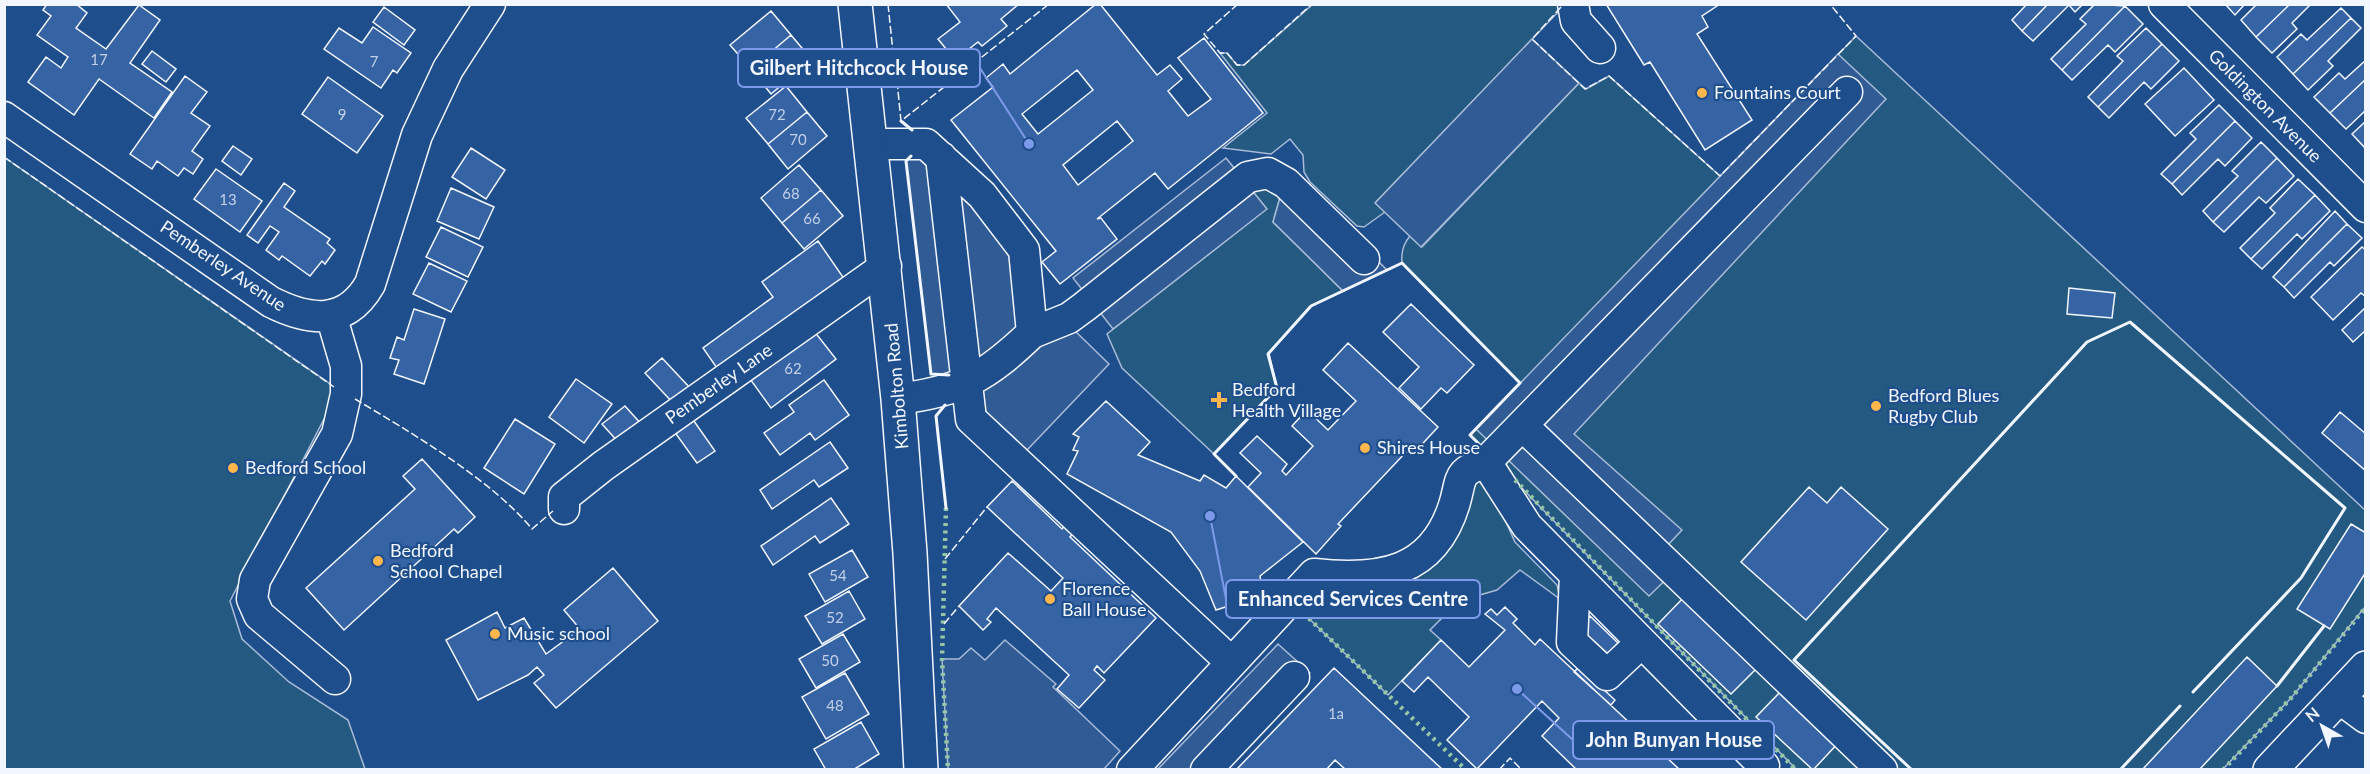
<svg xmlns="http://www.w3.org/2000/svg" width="2370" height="774" font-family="Lato,sans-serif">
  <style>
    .green { fill: #245a82; stroke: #a8bbd7; stroke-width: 1.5 }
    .parking { fill: #305b95; stroke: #a8bbd7; stroke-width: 1.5 }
    .building { fill: #3563a3; stroke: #f2f6ff; stroke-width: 1.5; fill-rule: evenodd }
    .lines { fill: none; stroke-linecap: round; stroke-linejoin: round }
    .minor-casing { stroke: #f2f6ff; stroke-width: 33 }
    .major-casing { stroke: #f2f6ff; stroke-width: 36 }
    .minor { stroke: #1f4e8c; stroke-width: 30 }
    .major { stroke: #1f4e8c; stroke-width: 33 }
    .hedge { stroke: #97c8a6; stroke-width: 4.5; stroke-dasharray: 3 4.5; stroke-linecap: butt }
    .fence { stroke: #f2f6ff; stroke-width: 1.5; stroke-dasharray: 8 3; stroke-linecap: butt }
    .wall { stroke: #f2f6ff; stroke-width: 3 }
    .poi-dot { fill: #ffb74d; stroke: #1f4e8c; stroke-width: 2 }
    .labels { text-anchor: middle; stroke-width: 4.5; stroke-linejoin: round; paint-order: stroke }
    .number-label { font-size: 15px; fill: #c3d1e8 }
    .poi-label { font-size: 18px; fill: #f2f6ff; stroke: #1f4e8c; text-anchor: start }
    .street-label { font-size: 18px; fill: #f2f6ff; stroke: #1f4e8c }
    .leader { fill: none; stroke: #7d9aea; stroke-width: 2 }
    .callout-dot { fill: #7d9aea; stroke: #1f4e8c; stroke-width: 2 }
    .callout { fill: #1f4e8c; stroke: #7d9aea; stroke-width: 2 }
    .callout-label { font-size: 20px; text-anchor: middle; font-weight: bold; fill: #f2f6ff }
  </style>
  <rect width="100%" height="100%" fill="#1f4e8c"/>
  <!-- green -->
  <path class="green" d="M1312 5H1561V9L1376 202 1385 212 1364 227 1357 226 1310 182 1304 172 1303 155 1290 139 1271 154 1223 148 1267 113 1220 53H1227L1237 65H1244Z
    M1856 36 2365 510V607L2292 697 2223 769H1796L1470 435 1520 383 1402 263C1401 253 1403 244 1410 236L1422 247 1579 83 1586 89 1609 76 1720 176Z
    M4 157 339 390 230 601 242 639 289 682 348 720 365 769H5Z
    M1271 186 1281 194 1273 222 1343 291 1311 306 1269 353 1277 388 1214 454 1122 368 1107 334 1266 209 1253 192Z
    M1485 476 1515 542 1557 585 1560 599 1520 570 1497 590 1459 601 1430 630 1441 640 1388 695 1298 608 1315 589 1377 587 1467 483Z"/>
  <!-- parking -->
  <path class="parking" d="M1532 39 1579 83 1421 247 1375 203Z
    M1838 54 1886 99 1574 434 1682 530 1666 547 1683 563 1649 596 1476 429Z
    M915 152H922L1015 252 1017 327 999 346 950 376 931 374 906 161Z
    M1226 158 1267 209 1113 329 1073 278Z
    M1296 179 1387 270 1343 291 1273 222 1281 194Z
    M1073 329 1109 364 1008 470 958 404 1046 337Z
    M1005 640 1056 684 1053 687 1120 751 1104 769H948L942 659H959L971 648 985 660Z
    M1278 644 1310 673 1217 769 1157 770Z"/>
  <!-- building -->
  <path class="building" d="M47 4H76L87 13 76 28 106 49 139 5 160 20 130 63 172 92 154 118 99 79 74 115 28 82 46 57 61 68 68 57 37 35 51 16 43 10Z
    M946 4H1019L1001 19 1007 26 982 46 978 42 955 60 938 39 960 22Z
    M1096 4H1100L1157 75 1170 65 1182 79 1168 91 1188 116 1211 99 1178 58 1204 38 1263 113 1168 189 1155 173 1097 219 1101 218 1117 239 1060 284 1042 262 1056 251 951 120 993 87 986 78 1003 64 1010 74ZM1077 70 1093 90 1038 134 1022 114ZM1117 121 1133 141 1078 185 1063 165Z
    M1606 4H1720L1702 16 1708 27 1697 34 1752 120 1705 150 1650 62 1644 65Z
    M2027 4H2048L2022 31 2012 20Z
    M2048 4H2083L2075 12 2069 5 2033 41 2022 31Z
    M2095 4 2125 6 2062 70 2051 59 2086 24 2080 19Z
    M2225 4H2245L2235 15Z
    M2257 4H2290L2256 37 2241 20Z
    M2290 4H2311L2292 23 2297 29 2272 53 2256 37Z
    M2125 6 2143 24 2115 52 2108 45 2072 80 2062 70Z
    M384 7 415 30 404 45 373 22Z
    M2341 8 2351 18 2293 74 2277 57 2301 34 2307 40Z
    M771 11 791 35 751 69 730 45Z
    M2351 18 2361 28 2328 61 2333 66 2308 90 2293 74Z
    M373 27 411 53 397 73 393 70 381 88 324 49 339 28 362 43Z
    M2146 28 2162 44 2098 107 2088 97 2123 61 2117 56Z
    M791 35 812 60 771 94 751 69Z
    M2162 44 2179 61 2151 89 2144 82 2109 118 2098 107Z
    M152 51 176 69 166 82 142 64Z
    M2366 60V79L2330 113 2314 97 2339 73 2345 79Z
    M2184 68 2214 100 2175 136 2145 104Z
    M185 76 207 92 191 113 210 126 192 151 203 159 193 174 184 168 178 176 157 161 152 169 130 154Z
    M328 77 383 116 357 153 302 114Z
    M2366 79V110L2346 129 2330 113Z
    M786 86 807 112 768 144 746 118Z
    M2219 105 2235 121 2172 184 2161 174 2196 139 2190 133Z
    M807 112 827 136 788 169 768 144Z
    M2235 121 2252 138 2225 166 2218 159 2182 195 2172 184Z
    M2366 121V149L2352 134Z
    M2261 142 2277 158 2213 222 2203 211 2238 176 2232 171Z
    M233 146 252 159 241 175 222 161Z
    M471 148 505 170 486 199 452 177Z
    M2277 158 2294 176 2266 203 2259 197 2224 232 2213 222Z
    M799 165 821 190 782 223 761 198Z
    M216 169 262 201 240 232 194 199Z
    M2298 179 2315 195 2251 259 2240 248 2275 213 2270 208Z
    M284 183 295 191 284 207 330 239 327 243 335 250 325 264 322 261 310 276 282 256 279 260 266 250 279 232 270 226 258 243 247 235Z
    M451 188 494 207 479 239 437 221Z
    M821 190 843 216 804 249 782 223Z
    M2315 195 2330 211 2302 239 2297 234 2262 269 2251 259Z
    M2335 211 2347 224 2284 287 2273 277Z
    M2347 224 2362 238 2334 266 2330 262 2294 298 2284 287Z
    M441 227 483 247 468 277 426 257Z
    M818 241 845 280 719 371 703 348 773 297 762 282Z
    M2362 247 2366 250V297L2361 293 2333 320 2311 297Z
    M429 263 467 281 451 312 413 294Z
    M2069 288 2115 293 2112 318 2067 314Z
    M1411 304 1474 365 1447 393 1441 388 1421 409 1399 388 1419 367 1383 332Z
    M2366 307V330L2353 342 2342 330Z
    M414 309 445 319 424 384 394 374 399 360 390 358 397 337 404 340Z
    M814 331 836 359 771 408 750 379Z
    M1348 343 1438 427 1413 454 1408 450 1338 524 1341 526 1316 554 1248 487 1261 473 1240 453 1257 436 1287 464 1282 471 1286 475 1313 446 1292 426 1307 410 1328 430 1356 401 1323 370Z
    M662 358 691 389 674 404 645 373Z
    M576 379 612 404 584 443 549 417Z
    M824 380 849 415 815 440 810 433 780 455 764 433 794 412 789 405Z
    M1106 401 1150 442 1138 455 1200 481 1204 475 1226 488 1236 476 1303 542 1260 576 1263 595 1216 610 1200 571 1171 532 1067 474 1078 451 1073 450 1079 437 1073 434Z
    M625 406 642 425 620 444 602 424Z
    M2340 412 2366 434V471L2322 433Z
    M689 414 715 451 697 463 671 427Z
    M515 419 555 444 524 494 484 468Z
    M830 442 848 468 819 487 814 480 772 509 760 490Z
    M422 459 475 517 458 533 454 529 344 630 306 588 415 489 403 476Z
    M1012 481 1062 529 1069 520 1078 528 1070 537 1156 618 1104 673 1097 666 1094 670 1105 680 1079 708 1057 689 1069 675 996 608 987 619 991 622 983 630 959 606 1008 553 1051 591 1063 578 987 507Z
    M1809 487 1827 503 1841 487 1888 529 1806 620 1741 562Z
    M831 498 849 524 820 543 815 536 773 565 761 546Z
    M2351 524 2366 533V572L2330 629 2297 609Z
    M852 550 868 577 825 602 809 574Z
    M613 568 658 621 556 708 534 683 544 675 537 667 528 675 478 700 446 640 497 612 505 628 524 618 546 654 580 629 564 610Z
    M849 591 865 619 822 644 805 616Z
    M1687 594 1760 665 1731 694 1658 624Z
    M1505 607 1517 619 1513 623 1535 645 1540 639 1680 770H1577L1542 736 1559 718 1542 701 1477 769 1447 740 1469 717 1428 677 1414 692 1402 681 1441 640 1469 667 1505 630 1485 614 1491 609 1497 615Z
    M1590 616 1618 643 1608 654 1586 634 1587 620Z
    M843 634 860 662 816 688 799 659Z
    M2247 657 2277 686 2199 770H2142Z
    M1579 667 1615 700 1611 705 1574 672Z
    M1334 668 1443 770H1346L1335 760 1326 770H1236Z
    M845 673 869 714 826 739 802 697Z
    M1784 688 1840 741 1813 770 1756 717Z
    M861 722 879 754 853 770H826L814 749Z"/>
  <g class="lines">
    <defs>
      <path id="minor" d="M1573 4 1576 21 1600 48
        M2164 4 2366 207
        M4 117 271 302C309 321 346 326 370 284L417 135 448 69 490 4
        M871 144H926L982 195 1024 250 1032 333C986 377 962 391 898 399
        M941 157 971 419 1231 662
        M331 315 346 366V394L337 434 255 580 252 599 259 615 335 679
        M1032 333 1069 318 1084 307 1248 177 1268 173 1286 183 1364 259
        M1523 426 1882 770
        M1486 462 1847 92
        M564 509V497L603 466 886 266
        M1575 576 1572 642 1607 675 1641 643
        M2339 698 2366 718
        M1132 770 1314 574C1379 581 1434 574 1455 502 1462 477 1457 472 1486 462L1527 526 1764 766
        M1206 770 1294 677"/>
      <path id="major" d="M855 4 898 399 910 553 921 770
        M2270 770 2366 668"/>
    </defs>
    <!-- minor casing -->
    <use href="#minor" class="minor-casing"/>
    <!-- major casing -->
    <use href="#major" class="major-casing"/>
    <!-- minor -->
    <use href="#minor" class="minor"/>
    <!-- major -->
    <use href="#major" class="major"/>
    <!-- hedge -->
    <path class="hedge" d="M1515 480 1796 770
      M946 508 942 659 948 770
      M1298 608 1466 770
      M2223 770 2292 697 2366 607"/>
    <!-- fence -->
    <path class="fence" d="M888 4 894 62
      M1238 4 1204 34 1220 53H1227L1237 65H1244L1312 4
      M1561 7 1532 39 1585 89 1609 76 1720 176 1856 36 1830 4
      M897 81 901 121 1049 4
      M4 157 334 387
      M355 399C410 432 492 480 532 529L553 511
      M945 559 987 507
      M944 624 959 606
      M1499 770 1510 758 1522 770"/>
    <!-- wall -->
    <path class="wall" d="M901 121 912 130
      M911 156 906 161 931 374 949 375
      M945 405 936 416 946 508
      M1236 476 1214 454 1277 388 1268 354 1311 306 1402 263 1520 383 1470 435 1479 444 1468 453
      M2277 686 2324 626
      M1912 770 1794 660 2087 342 2130 322 2345 508 2301 578 2193 692
      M2120 770 2180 706"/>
  </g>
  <!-- markers -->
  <g class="poi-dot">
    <circle cx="1702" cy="93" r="6"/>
    <path d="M1216 391h6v6h6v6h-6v6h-6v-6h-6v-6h6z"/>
    <circle cx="1876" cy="406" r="6"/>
    <circle cx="1365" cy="448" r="6"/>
    <circle cx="233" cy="468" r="6"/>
    <circle cx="378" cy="561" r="6"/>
    <circle cx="1050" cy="599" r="6"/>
    <circle cx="495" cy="634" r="6"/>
  </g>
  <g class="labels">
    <!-- number labels -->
    <g class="number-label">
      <text x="99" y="65">17</text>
      <text x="374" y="67">7</text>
      <text x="342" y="120">9</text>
      <text x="777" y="120">72</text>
      <text x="798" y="145">70</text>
      <text x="791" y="199">68</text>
      <text x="228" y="205">13</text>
      <text x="812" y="224">66</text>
      <text x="793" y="374">62</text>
      <text x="838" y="581">54</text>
      <text x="835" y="623">52</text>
      <text x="830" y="666">50</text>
      <text x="835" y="711">48</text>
      <text x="1336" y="719">1a</text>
    </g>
    <!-- poi labels -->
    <g class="poi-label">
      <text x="1714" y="99">Fountains Court</text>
      <text x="1232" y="396">Bedford<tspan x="1232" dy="21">Health Village</tspan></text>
      <text x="1888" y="402">Bedford Blues<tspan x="1888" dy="21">Rugby Club</tspan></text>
      <text x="1377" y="454">Shires House</text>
      <text x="245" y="474">Bedford School</text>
      <text x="390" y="557">Bedford<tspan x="390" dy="21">School Chapel</tspan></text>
      <text x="1062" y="595">Florence<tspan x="1062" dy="21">Ball House</tspan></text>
      <text x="507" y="640">Music school</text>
    </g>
    <!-- street labels -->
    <g class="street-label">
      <text transform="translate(2265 106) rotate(45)" y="6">Goldington Avenue</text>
      <text transform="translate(223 266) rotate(34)" y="6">Pemberley Avenue</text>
      <text transform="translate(719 384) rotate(-35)" y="6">Pemberley Lane</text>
      <text transform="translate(897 386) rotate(-95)" y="6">Kimbolton Road</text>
    </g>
  </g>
  <!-- callouts -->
  <path class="leader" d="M1029 144L980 68M1210 516L1226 599M1517 689L1573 740"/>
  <g class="callout-dot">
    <circle cx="1029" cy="144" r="6"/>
    <circle cx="1210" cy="516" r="6"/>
    <circle cx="1517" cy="689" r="6"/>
  </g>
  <g class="callout">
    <rect x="738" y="49" width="242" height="38" rx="6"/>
    <rect x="1226" y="580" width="254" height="38" rx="6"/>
    <rect x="1573" y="721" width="201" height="38" rx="6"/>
  </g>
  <g class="callout-label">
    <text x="859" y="75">Gilbert Hitchcock House</text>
    <text x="1353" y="606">Enhanced Services Centre</text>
    <text x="1674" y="747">John Bunyan House</text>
  </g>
  <!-- border -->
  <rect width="2370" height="774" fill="none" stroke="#f2f6ff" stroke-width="12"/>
  <!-- north arrow -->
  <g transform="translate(2322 726) rotate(320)" stroke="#1f4e8c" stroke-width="4.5" paint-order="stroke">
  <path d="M0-4.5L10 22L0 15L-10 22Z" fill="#f2f6ff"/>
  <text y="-9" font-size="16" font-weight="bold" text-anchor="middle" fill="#f2f6ff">N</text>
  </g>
</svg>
